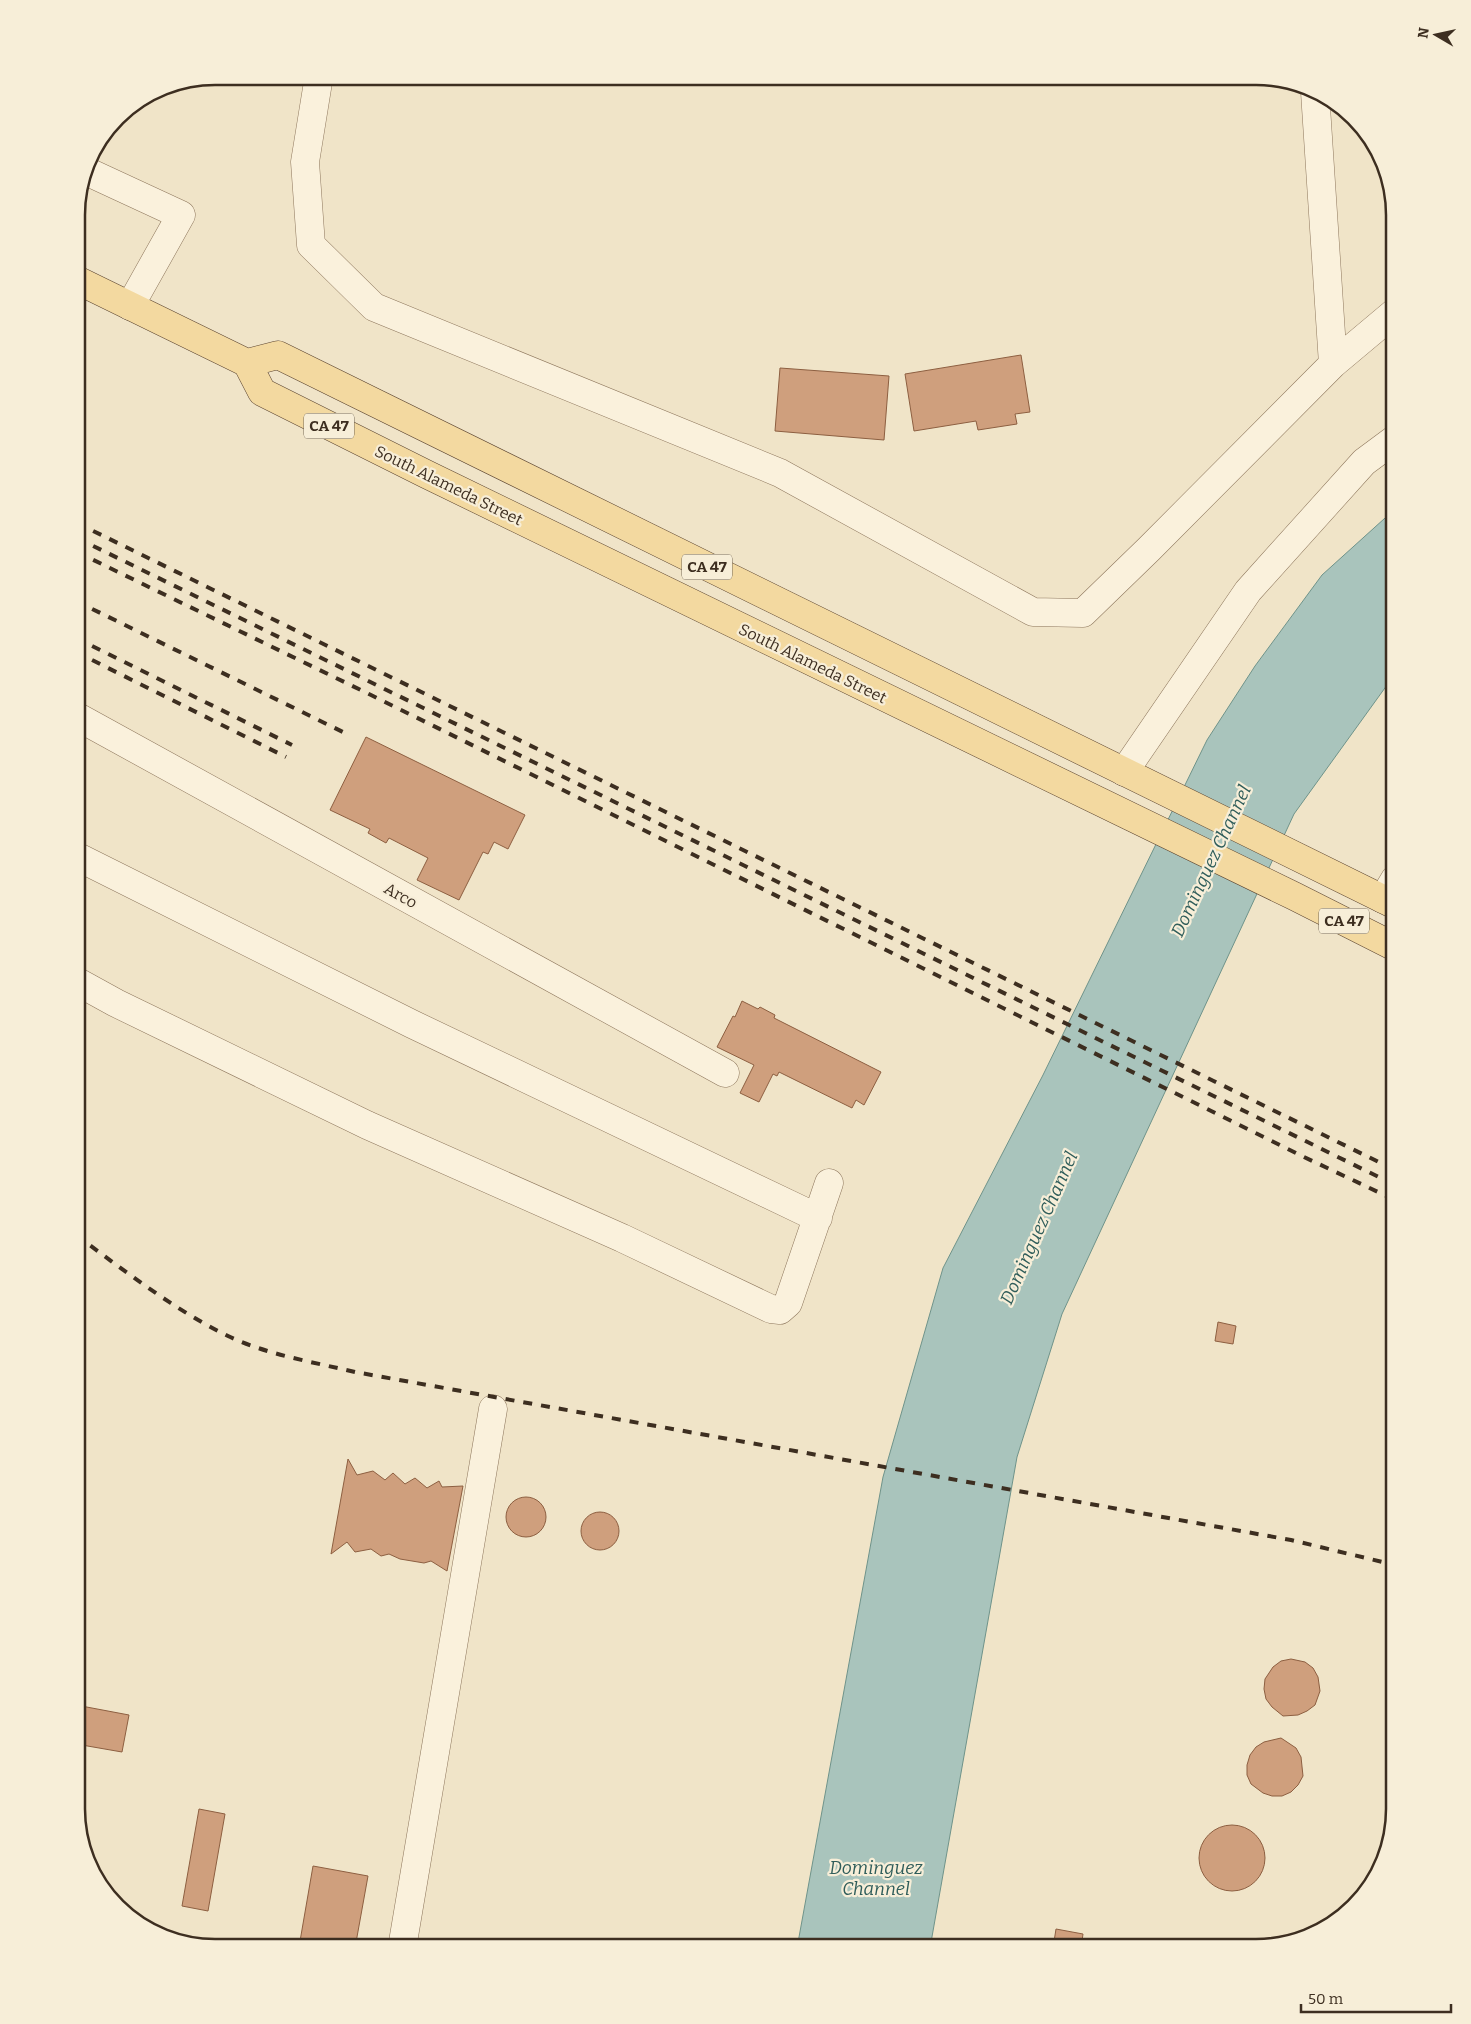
<svg xmlns="http://www.w3.org/2000/svg" width="1471" height="2024" font-family="Bitter,serif">
  <style>
    .water { fill: #a9c4bc; stroke: #6f938a }
    .building { fill: #cf9f7d; stroke: #8d5f41 }
    .lines { fill: none; stroke-linecap: round; stroke-linejoin: round }
    .minor-casing { stroke: #8d765c; stroke-width: 29 }
    .major-casing { stroke: #5b4430; stroke-width: 29 }
    .minor { stroke: #faf1dc; stroke-width: 28 }
    .major { stroke: #f3d9a0; stroke-width: 28 }
    .rail { stroke: #3d2e20; stroke-width: 4; stroke-dasharray: 9 9; stroke-linecap: butt }
    .labels { text-anchor: middle; stroke-width: 4.5; stroke-linejoin: round; paint-order: stroke }
    .shield { fill: #f7eed8; stroke: #756857; stroke-width: 1 }
    .shield-label { font-size: 15px; font-weight: bold; fill: #3d2e20 }
    .street-label { font-size: 16px; fill: #3d2e20; stroke: #f7eed8 }
    .water-label { font-size: 18px; font-style: italic; fill: #2f5d5a; stroke: #f7eed8 }
    .rim { fill: none; stroke: #3d2e20; stroke-width: 2.5 }
  </style>
  <rect width="100%" height="100%" fill="#f0e4c8"/>
  <!-- water -->
  <path class="water" d="M1395 509V674L1294 814 1062 1314 1017 1457 930 1948H797L883 1477 943 1268 1043 1075 1207 740 1255 666 1322 575Z"/>
  <!-- building -->
  <path class="building" d="M1021 355 1030 412 1015 414 1017 424 978 430 976 421 914 431 905 374Z
    M780 368 889 376 884 440 775 431Z
    M366 737 525 815 508 849 494 842 488 854 483 852 459 900 417 880 428 858 389 838 386 843 368 833 370 829 330 810Z
    M742 1001 758 1009 760 1007 775 1015 774 1018 881 1072 864 1105 856 1100 852 1108 779 1072 777 1076 773 1074 759 1102 740 1093 754 1065 717 1047 733 1016 735 1017Z
    M1218 1322 1236 1326 1233 1344 1215 1341Z
    M348 1459 357 1475 373 1471 385 1480 393 1473 405 1484 415 1478 427 1488 439 1481 442 1487 463 1486 447 1571 431 1561 424 1563 400 1559 389 1554 381 1556 371 1549 355 1552 347 1542 331 1554Z
    M506 1517a20 20 0 1 1 40 0a20 20 0 1 1-40 0Z
    M581 1531a19 19 0 1 1 38 0a19 19 0 1 1-38 0Z
    M1291 1659 1305 1662 1313 1668 1318 1677 1320 1691 1315 1705 1307 1711 1298 1715 1283 1716 1272 1707 1266 1699 1264 1689 1265 1679 1273 1667 1281 1661Z
    M76 1705 129 1715 122 1752 76 1744Z
    M1281 1738 1296 1748 1301 1757 1303 1776 1298 1785 1291 1792 1282 1796H1272L1263 1793 1251 1784 1247 1775V1765L1250 1755 1256 1747 1264 1742Z
    M199 1809 225 1814 208 1911 182 1906Z
    M1199 1858a33 33 0 1 1 66 0a33 33 0 1 1-66 0Z
    M313 1866 368 1876 355 1948 299 1947Z
    M1056 1929 1083 1934 1081 1948H1053Z"/>
  <g class="lines">
    <defs>
      <path id="minor" d="M319 76 305 162 311 245 374 307 780 473 1033 612 1083 613 1149 549 1333 364 1395 312
        M1315 92 1333 364
        M86 171 181 215 130 306
        M76 716 725 1073
        M1124 772 1248 591 1364 462 1395 439
        M76 856 412 1024 818 1218
        M1383 899 1395 879
        M76 981 116 1003 367 1125 622 1238 771 1309 780 1310 788 1303 829 1183
        M402 1948 493 1409"/>
      <path id="major" d="M77 280 247 363 262 392 426 474 1294 896 1395 947
        M247 363 278 355 1395 905"/>
    </defs>
    <!-- minor casing -->
    <use href="#minor" class="minor-casing"/>
    <!-- major casing -->
    <use href="#major" class="major-casing"/>
    <!-- minor -->
    <use href="#minor" class="minor"/>
    <!-- major -->
    <use href="#major" class="major"/>
    <!-- rail -->
    <path class="rail" d="M77 523 1395 1170
      M77 538 1395 1185
      M77 552 371 695 1304 1157 1395 1200
      M76 601 349 735
      M76 638 292 745
      M76 652 286 757
      M76 1235C125 1271 173 1309 228 1336 268 1355 313 1362 355 1372L1291 1540 1395 1565"/>
  </g>
  <g class="labels">
    <!-- shield labels -->
    <g class="shield">
      <rect x="304" y="413.5" width="50" height="25" rx="4"/>
      <rect x="682" y="554.5" width="50" height="25" rx="4"/>
      <rect x="1319" y="908.5" width="50" height="25" rx="4"/>
    </g>
    <g class="shield-label">
      <text x="329" y="431">CA 47</text>
      <text x="707" y="572">CA 47</text>
      <text x="1344" y="926">CA 47</text>
    </g>
    <!-- street labels -->
    <g class="street-label">
      <text transform="translate(449 485) rotate(26)" y="6">South Alameda Street</text>
      <text transform="translate(813 663) rotate(26)" y="6">South Alameda Street</text>
      <text transform="translate(401 895) rotate(29)" y="6">Arco</text>
    </g>
    <!-- water labels -->
    <g class="water-label">
      <text transform="translate(1211 861) rotate(-65)" y="6">Dominguez Channel</text>
      <text transform="translate(1039 1228) rotate(-66)" y="6">Dominguez Channel</text>
      <text x="876" y="1874">Dominguez<tspan x="876" dy="21">Channel</tspan></text>
    </g>
  </g>
  <!-- crop -->
  <path d="M0 0H1471V2024H0ZM215 85H1256A130 130 0 0 1 1386 215V1809A130 130 0 0 1 1256 1939H215A130 130 0 0 1 85 1809V215A130 130 0 0 1 215 85Z" fill="#f7eed8" fill-rule="evenodd"/>
  <path class="rim" d="M215 85H1256A130 130 0 0 1 1386 215V1809A130 130 0 0 1 1256 1939H215A130 130 0 0 1 85 1809V215A130 130 0 0 1 215 85Z"/>
  <!-- north arrow -->
  <g transform="translate(1436 35) rotate(279)" stroke="#f7eed8" stroke-width="4" paint-order="stroke">
  <path d="M0-4L9 19L0 12L-9 19Z" fill="#3d2e20"/>
  <text y="-8" font-size="14" font-weight="bold" text-anchor="middle" fill="#3d2e20">N</text>
  </g>
  <!-- scale -->
  <path d="M1301 2004v8h150v-8" fill="none" stroke="#3d2e20" stroke-width="2.5"/>
  <text x="1308" y="2004" font-size="15" fill="#3d2e20" stroke="#f7eed8" stroke-width="4" paint-order="stroke">50 m</text>
</svg>
